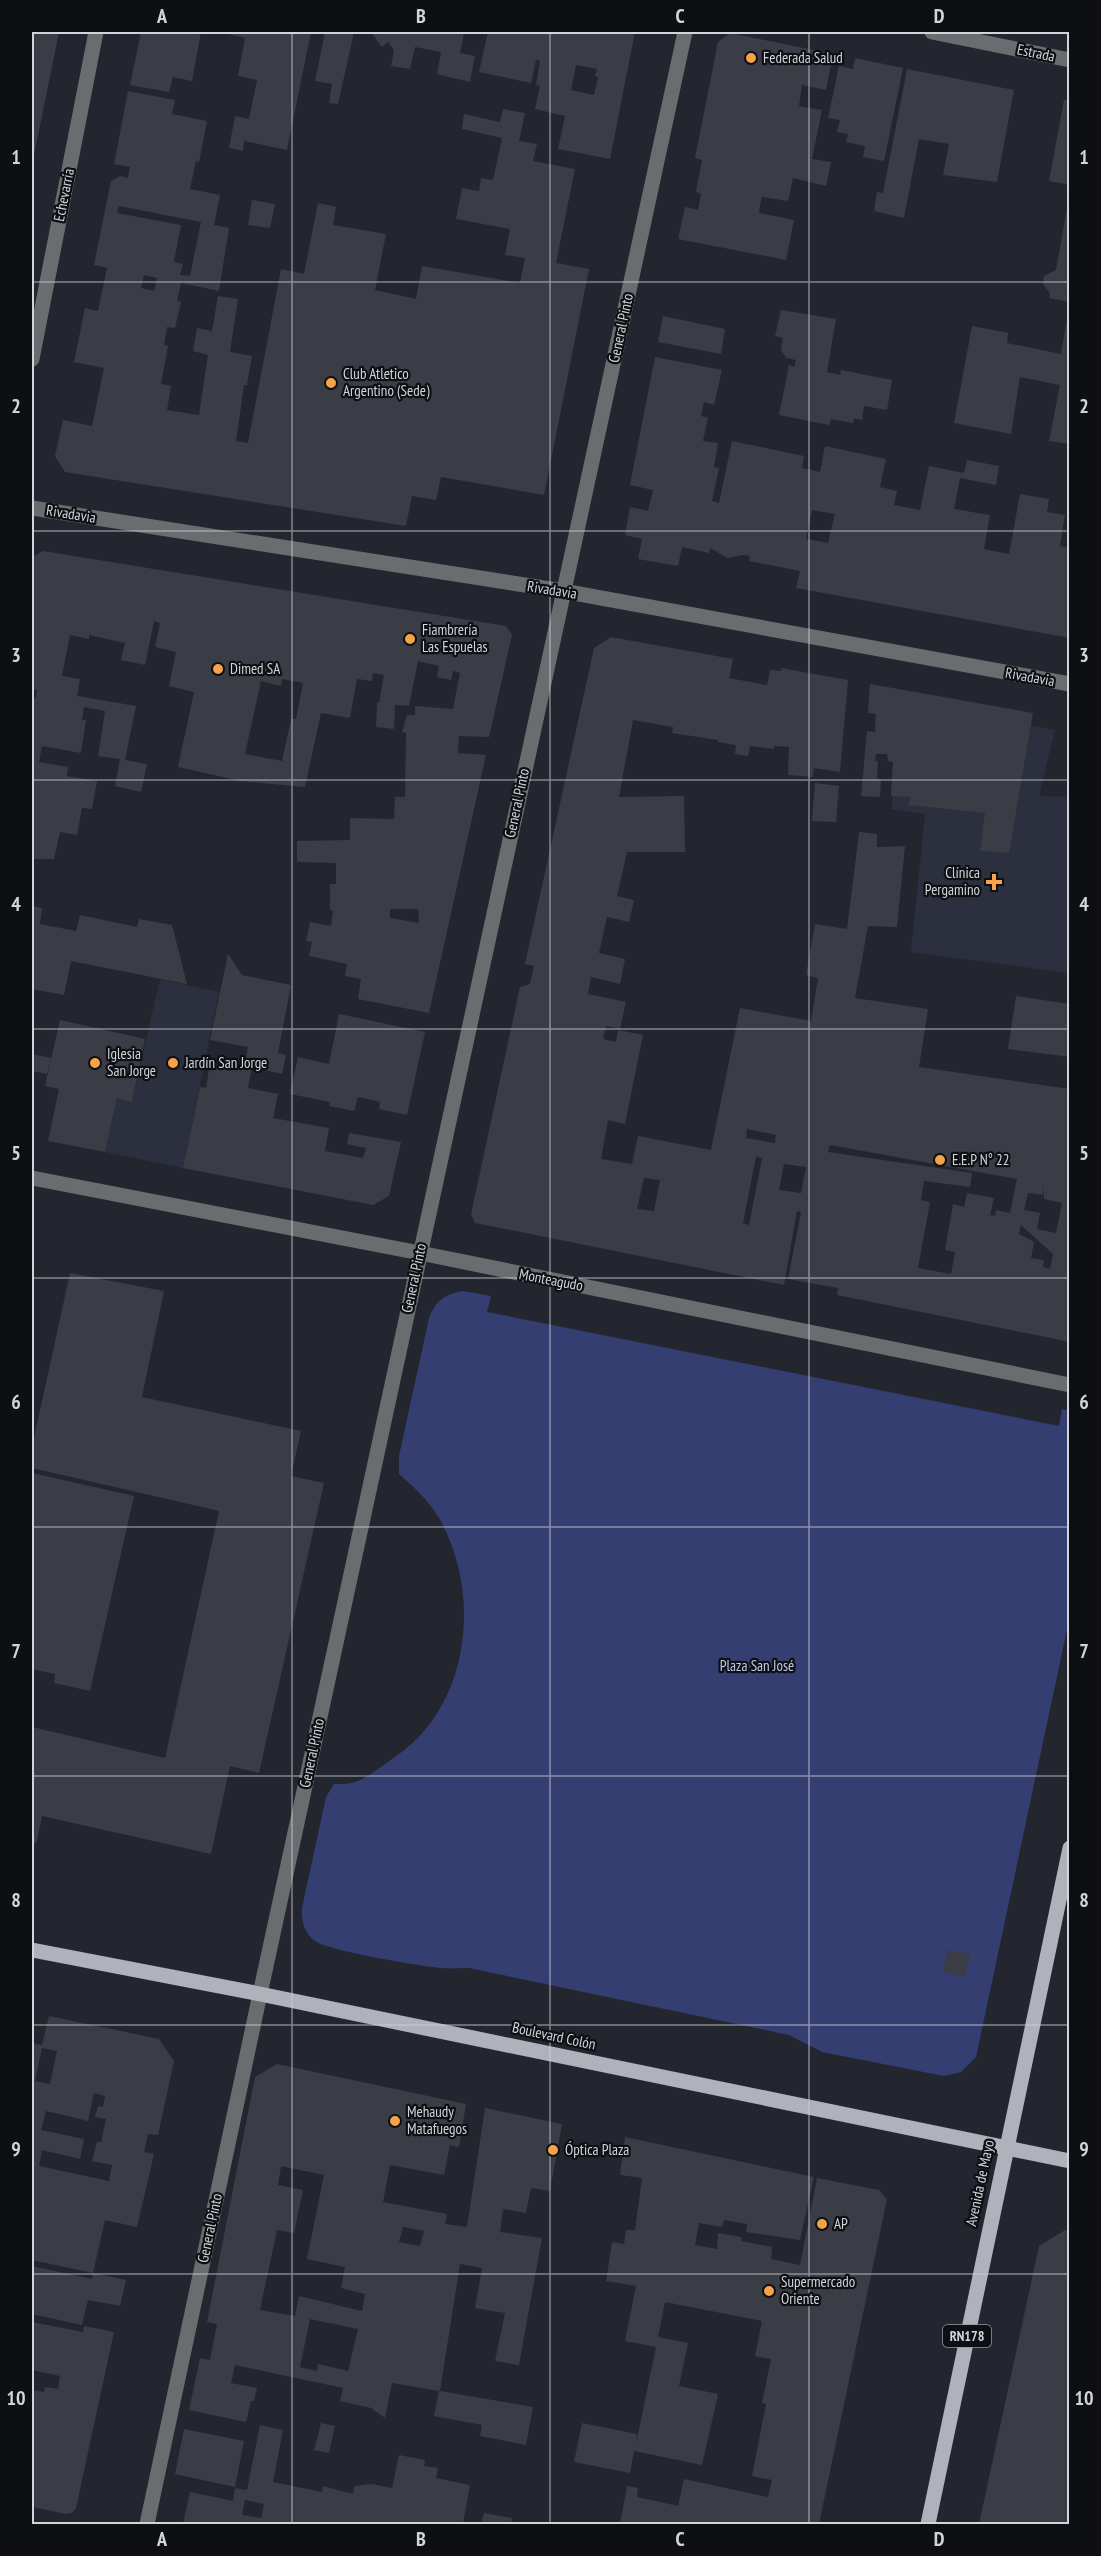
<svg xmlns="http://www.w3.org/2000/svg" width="1101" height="2556" font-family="'PT Sans Narrow',sans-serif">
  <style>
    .built { fill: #2b2f3e }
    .green { fill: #353e70 }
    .building { fill: #3a3d46; fill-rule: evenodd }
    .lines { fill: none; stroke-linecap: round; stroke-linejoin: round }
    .minor { stroke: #6a6c70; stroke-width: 15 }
    .major { stroke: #afb1bb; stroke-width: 15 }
    .grid { fill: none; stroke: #d2d4da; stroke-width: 1.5; stroke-opacity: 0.55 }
    .poi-dot { fill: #f6a248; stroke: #0e0f13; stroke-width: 2 }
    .labels { text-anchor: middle; stroke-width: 4.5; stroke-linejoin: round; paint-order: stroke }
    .shield { fill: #0e0f13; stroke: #97999e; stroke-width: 1.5 }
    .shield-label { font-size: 14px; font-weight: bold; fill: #d2d4da }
    .street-label { font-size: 15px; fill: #d2d4da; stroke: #0e0f13 }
    .poi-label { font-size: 15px; fill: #d2d4da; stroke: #0e0f13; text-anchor: start }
    .park-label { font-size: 15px; fill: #c1caef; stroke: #0e0f13 }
    .neatline { fill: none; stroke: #d2d4da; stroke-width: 2 }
    .grid-label { font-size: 20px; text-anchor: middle; font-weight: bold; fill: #d2d4da }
  </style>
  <rect width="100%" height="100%" fill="#24262f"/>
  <!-- built -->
  <path class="built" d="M912 704 1055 730 1039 796 1069 797V973L911 952 925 814 891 809Z
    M160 979 219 992 183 1168 105 1152 117 1098 132 1102Z"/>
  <!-- green -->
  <path class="green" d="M463 1291 491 1296 487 1312 1059 1426 1062 1409 1069 1411V1620L976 2057 961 2072 944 2076 822 2052 789 2035 469 1968C460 1968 450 1969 441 1968 420 1966 329 1951 315 1941 304 1933 301 1920 302 1908L326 1797 334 1784C340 1784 347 1784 352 1783 367 1779 383 1765 395 1757 471 1706 482 1593 439 1518 429 1501 414 1487 399 1474V1456L429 1318C436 1301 444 1294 463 1291Z"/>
  <!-- building -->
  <path class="building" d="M32 32H59L33 160H32Z
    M141 32H201L192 81 173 77 169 92 130 85Z
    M220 32H311L287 150 244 141 243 151 229 148 235 116 249 119 257 80 238 76 245 38Z
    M325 32H354L338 104 329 103 332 84 315 81Z
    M371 32H464L460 53 475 56 470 82 437 74 441 52 415 47 410 69 391 66 394 50 388 42 382 47Z
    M488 32H635L610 159 558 149 565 116 535 109 540 86 536 85 540 61 536 60 531 83 479 72ZM576 65 597 69 595 76 598 77 594 95 571 90Z
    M730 33 833 54 826 90 802 85 799 106 822 110 812 159 831 162 826 186 793 178 788 201 762 197 760 205 759 213 794 220 786 260 678 239 685 207 698 210 701 194 696 192 702 160 695 158 718 42Z
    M855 58 903 68 884 161 863 157 865 146 846 142 848 134 837 132 840 120 828 118 839 66 853 69Z
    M907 69 1014 90 997 182 943 175 949 144 919 139 904 218 874 211 877 192 883 193Z
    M128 91 175 100 172 114 207 121 199 162 196 161 190 189 220 195 214 225 229 228 219 291 181 283 177 301 181 302 175 328 167 327 164 345 168 346 161 384 171 386 167 410 199 415 208 355 193 351 197 328 212 331 218 296 238 299 230 352 252 356 247 385H244L236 441 248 443 281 269 304 274 318 203 336 207 333 225 386 234 375 290 416 299 422 266 520 283 525 258 505 255 510 229 456 219 462 188 479 191 481 178 493 180 502 138 462 129 464 114 500 122 503 109 525 113 519 141 537 144 533 161 575 169 556 263 589 269 544 495 441 477 436 500 412 496 406 526 65 472 55 456 63 420 92 426 104 368 74 362 85 308 98 311 103 287 107 268 94 265 111 181 120 176 128 178 130 167 114 164ZM119 206 201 222 190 276 180 275 183 264 174 262 181 225 117 213ZM144 275 157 278 154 291 141 288Z
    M1064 100 1070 101V185L1049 181Z
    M252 200 275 204 270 228 248 225Z
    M1068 203H1070V302L1049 298 1050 293 1043 284 1044 276 1056 270Z
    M781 310 836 319 827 372 840 375 841 370 892 380 887 410 864 406 862 420 854 418 853 423 831 419 829 425 779 415 789 365 794 367 796 360 786 358 781 350 783 338 775 336Z
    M1068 314 1070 444 1049 441 1060 385 1020 377 1011 434 954 423 972 326 1008 333 1007 343 1061 354Z
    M663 316 725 329 721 354 658 342Z
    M655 357 722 370 714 405 704 402 701 416 708 418 703 441 718 443 714 467 719 468 712 501 719 503 732 441 804 456 802 468 820 472 825 446 886 459 880 487 897 491 894 505 920 510 929 466 964 473 967 460 999 466 996 485 960 478 954 509 990 515 984 549 1009 554 1020 494 1049 499 1047 512 1065 515 1060 546 1070 548V638L796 588 800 571 749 561 750 556 743 555 728 558 710 548 709 553 682 547 678 566 638 559 642 539 625 535 630 507 648 511 653 490 630 485ZM812 510 835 514 828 543 806 539Z
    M43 551 506 626 512 635 489 737 459 736 458 753 486 755 429 1013 358 999 361 979 345 976 347 964 309 956 312 942 306 941 310 922 331 926 333 911 330 910V884H336V863L297 862V841L350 840V818L394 819 395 797H405L406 733 402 732 407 715H415V706L453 709 460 673 453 671 451 680 437 677 439 666 418 661 409 706 395 705 394 729 376 727 377 703H379L384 675 373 673 372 681 357 679 350 718 321 713 305 787 240 781 178 767 194 692 169 686 176 652 155 647 160 623 154 621 145 665 121 660 125 643 89 635V639L70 635 62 676 80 679 77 696 136 706 125 760 147 764 141 792 115 786 120 759 98 756 105 711 84 707 82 720H86L81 753 42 746 39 762 68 767 67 776 97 781 92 809 82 808 77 835 60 832 54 859H32V697L36 698 37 690 32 689V568L34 556ZM282 679 303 683 296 719H291L282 761 245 754 261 681 281 686ZM390 909H418L419 923 390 918Z
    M611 637 733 659 729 678 767 685 770 670 781 671V668L848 680 840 772 814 768 813 777 788 775 789 747 774 746V749L750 746 748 756 735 754 736 745 718 742V740L672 733 673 727 633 720 619 797 684 796 685 852H627L617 896 634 900 629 922 607 917 599 953 625 959 620 984 591 977 588 994 626 1002 620 1029 606 1026 603 1039 616 1042 618 1030 643 1035 625 1124 608 1120 601 1159 632 1164 638 1136 711 1150 740 1008 811 1021 818 978 806 975 815 924 847 929 859 832 877 834V847L905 846 897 927 868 926 855 998 928 1009 919 1067 1070 1089V1342L837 1295 838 1288 788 1279 801 1212 797 1211 784 1285 475 1223 471 1214 520 987 530 984 534 966 525 964 594 648ZM747 1129 776 1135 775 1143 746 1138ZM830 1145 1017 1179 1010 1213 996 1210 995 1216 990 1215 994 1198 967 1193 964 1207 953 1204 945 1250 955 1252 951 1274 918 1268 930 1202 921 1200 924 1181 970 1187 972 1173 828 1152ZM756 1157 762 1158 749 1225 743 1223ZM784 1164 806 1167 801 1193 779 1190ZM644 1178 660 1180 654 1211 637 1209ZM1044 1184V1199L1062 1203 1056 1233 1037 1229 1040 1213 1024 1210 1028 1193 1043 1195ZM1021 1225 1053 1254 1050 1269 1043 1267 1044 1260 1031 1258 1034 1242 1019 1234Z
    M870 684 1033 713 1009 853 980 851 985 813 909 805 910 797 891 796 893 762 888 761 887 754H876L875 760 878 762 877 779H881L880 797 861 796 867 731 875 732 876 714 868 713Z
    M815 783 839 786 836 822 812 821Z
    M32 906 42 908 40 924 76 931 80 915 137 927 139 919 172 925 187 984 71 961 64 995 32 989Z
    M228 954 242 975 291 985 278 1053 286 1055 282 1074 252 1067 248 1088 278 1094 273 1118 329 1128 325 1151 363 1158 366 1148 347 1144 349 1133 401 1142 389 1196 373 1205 183 1168 200 1087 206 1088 210 1063 244 1070 248 1047 210 1040Z
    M1016 996 1070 1004V1057L1008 1049Z
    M339 1014 425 1032 407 1115 379 1109 380 1102 358 1097 354 1111 329 1106 330 1102 290 1094 298 1057 329 1064Z
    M60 1020 145 1039 132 1102 117 1098 105 1152 48 1141 59 1089 45 1086Z
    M32 1054 51 1058 47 1074 32 1071Z
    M70 1273 164 1291 142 1397 301 1431 291 1476 324 1483 259 1773 230 1766 211 1854 42 1816 37 1841 32 1846V1727L165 1758 219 1511 32 1468V1447Z
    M32 1473 134 1496 90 1691 54 1683 55 1674 32 1669Z
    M947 1950 970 1954 965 1977 943 1972Z
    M49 2016 159 2039 174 2061 158 2135 148 2134 144 2152 154 2154 137 2227 105 2220 93 2273 32 2260V2043L42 2045ZM42 2048 57 2051 50 2084 35 2081ZM94 2093 105 2096 103 2107 98 2106 95 2117 106 2119 101 2142H97L92 2161 112 2165 109 2181 39 2166 42 2150 80 2159 84 2139 41 2130 46 2111 88 2121Z
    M277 2064 466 2104 459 2147 450 2145 444 2175 390 2165 383 2202 447 2214 445 2224 467 2227 485 2108 562 2124 550 2191 531 2188 526 2213 503 2209 500 2232 542 2238 519 2365 495 2361 505 2313 475 2308 482 2268 460 2264 440 2391 533 2407 526 2445 480 2436 482 2425 434 2416 439 2391 392 2383 385 2418 371 2408 340 2401 343 2388 235 2365 231 2383 257 2388 254 2401H251L246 2422 189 2410 200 2358 210 2360 217 2324 207 2322 255 2077ZM281 2166 324 2175 307 2259 345 2267 341 2288 365 2294 362 2311 299 2296 295 2316 260 2310 277 2230 294 2233 303 2190 278 2185ZM403 2227 424 2231 420 2246 399 2242ZM310 2319 358 2329 348 2371 318 2364 317 2371 300 2367Z
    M625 2137 814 2177 800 2240 746 2232 747 2224 724 2220 722 2227 699 2223 695 2245 717 2249 718 2233 741 2237V2241L772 2247 771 2259 800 2265 817 2178 879 2190 887 2199 819 2524H620L627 2486 638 2488 637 2497 678 2506 684 2479 768 2497 772 2480 752 2476 766 2404 762 2403 771 2359 755 2356 762 2321 665 2302 658 2337 688 2343 679 2386 718 2394 702 2465 634 2451 630 2473 574 2462 582 2423 637 2434 636 2444 656 2347 625 2341 636 2286 606 2281 612 2242 624 2244 626 2230H635L642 2178 620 2175Z
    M1065 2230 1070 2231V2524H979L1039 2246Z
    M32 2266 92 2279 93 2273 126 2280 120 2306 88 2300 82 2325 32 2314Z
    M32 2322 83 2332 84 2326 114 2332 76 2508 72 2513 66 2514 32 2507V2390L44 2392 45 2387 58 2389 60 2376 32 2370Z
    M321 2423 335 2426 329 2453 314 2450Z
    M260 2425 283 2430 273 2482 322 2492 323 2486 353 2494 354 2486 372 2484 392 2488 399 2455 425 2460 424 2466 438 2468 436 2478 470 2485 463 2524H183L190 2492 233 2501 235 2488 247 2490ZM245 2500 264 2504 261 2518 242 2515Z
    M184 2429 244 2441 235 2487 175 2474Z
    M484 2513 512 2518 511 2524H481Z"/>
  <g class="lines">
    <!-- minor -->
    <path class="minor" d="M932 32 1070 60
      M32 359 96 32
      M32 508 563 591 1070 684
      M32 1178 420 1253 1070 1385
      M147 2524 260 1994 685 32"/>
    <!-- major -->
    <path class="major" d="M32 1950 260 1994 1070 2161
      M928 2524 1070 1848"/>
  </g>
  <!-- grid -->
  <path class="grid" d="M292 32V2524M550 32V2524M809 32V2524M32 282H1070M32 531H1070M32 780H1070M32 1029H1070M32 1278H1070M32 1527H1070M32 1776H1070M32 2025H1070M32 2274H1070"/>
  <!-- markers -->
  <g class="poi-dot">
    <circle cx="751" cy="58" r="6"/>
    <circle cx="331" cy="383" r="6"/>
    <circle cx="410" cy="639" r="6"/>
    <circle cx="218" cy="669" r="6"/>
    <path d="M991 873h6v6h6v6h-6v6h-6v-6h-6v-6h6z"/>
    <circle cx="95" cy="1063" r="6"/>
    <circle cx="173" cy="1063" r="6"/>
    <circle cx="940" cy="1160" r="6"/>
    <circle cx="395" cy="2121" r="6"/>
    <circle cx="553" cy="2150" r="6"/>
    <circle cx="822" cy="2224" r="6"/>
    <circle cx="769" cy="2291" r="6"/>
  </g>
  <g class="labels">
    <!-- shield labels -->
    <rect class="shield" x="943" y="2325" width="48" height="22" rx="4.5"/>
    <g class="shield-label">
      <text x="967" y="2341">RN178</text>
    </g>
    <!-- street labels -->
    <g class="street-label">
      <text transform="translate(1036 53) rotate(12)" y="5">Estrada</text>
      <text transform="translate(64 195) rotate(-79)" y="5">Echevarría</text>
      <text transform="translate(621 328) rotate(-78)" y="5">General Pinto</text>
      <text transform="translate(71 514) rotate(9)" y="5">Rivadavia</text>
      <text transform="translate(552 590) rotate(9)" y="5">Rivadavia</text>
      <text transform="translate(1030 677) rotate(10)" y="5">Rivadavia</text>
      <text transform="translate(517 803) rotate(-78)" y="5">General Pinto</text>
      <text transform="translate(414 1278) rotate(-78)" y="5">General Pinto</text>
      <text transform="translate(551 1280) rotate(11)" y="5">Monteagudo</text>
      <text transform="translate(312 1753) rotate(-78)" y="5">General Pinto</text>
      <text transform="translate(554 2036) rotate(12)" y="5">Boulevard Colón</text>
      <text transform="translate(980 2183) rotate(-78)" y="5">Avenida de Mayo</text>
      <text transform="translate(210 2228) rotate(-78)" y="5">General Pinto</text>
    </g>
    <!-- poi labels -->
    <g class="poi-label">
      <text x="763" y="63">Federada Salud</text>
      <text x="343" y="379">Club Atletico<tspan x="343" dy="17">Argentino (Sede)</tspan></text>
      <text x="422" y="635">Fiambrería<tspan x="422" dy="17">Las Espuelas</tspan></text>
      <text x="230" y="674">Dimed SA</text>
      <text x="980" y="878" text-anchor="end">Clínica<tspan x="980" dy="17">Pergamino</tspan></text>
      <text x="107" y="1059">Iglesia<tspan x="107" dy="17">San Jorge</tspan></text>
      <text x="185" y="1068">Jardín San Jorge</text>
      <text x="952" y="1165">E.E.P N° 22</text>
      <text x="407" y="2117">Mehaudy<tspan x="407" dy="17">Matafuegos</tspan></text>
      <text x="565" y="2155">Óptica Plaza</text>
      <text x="834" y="2229">AP</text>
      <text x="781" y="2287">Supermercado<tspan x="781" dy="17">Oriente</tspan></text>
    </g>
    <!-- park labels -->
    <g class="park-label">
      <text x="757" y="1671">Plaza San José</text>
    </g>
  </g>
  <!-- border -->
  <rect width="1101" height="2556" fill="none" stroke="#0e0f13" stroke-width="66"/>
  <rect x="33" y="33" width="1035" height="2490" class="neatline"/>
  <g class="grid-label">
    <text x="162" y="23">A</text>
    <text x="421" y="23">B</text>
    <text x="680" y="23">C</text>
    <text x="939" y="23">D</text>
    <text x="16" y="164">1</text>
    <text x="1084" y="164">1</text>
    <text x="16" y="413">2</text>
    <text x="1084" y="413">2</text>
    <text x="16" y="662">3</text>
    <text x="1084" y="662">3</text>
    <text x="16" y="911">4</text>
    <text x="1084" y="911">4</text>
    <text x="16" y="1160">5</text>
    <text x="1084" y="1160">5</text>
    <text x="16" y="1409">6</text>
    <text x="1084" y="1409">6</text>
    <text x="16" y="1658">7</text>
    <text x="1084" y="1658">7</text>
    <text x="16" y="1907">8</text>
    <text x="1084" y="1907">8</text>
    <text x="16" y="2156">9</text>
    <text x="1084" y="2156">9</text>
    <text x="16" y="2405">10</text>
    <text x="1084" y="2405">10</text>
    <text x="162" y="2546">A</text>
    <text x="421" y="2546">B</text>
    <text x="680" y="2546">C</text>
    <text x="939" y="2546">D</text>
  </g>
</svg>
